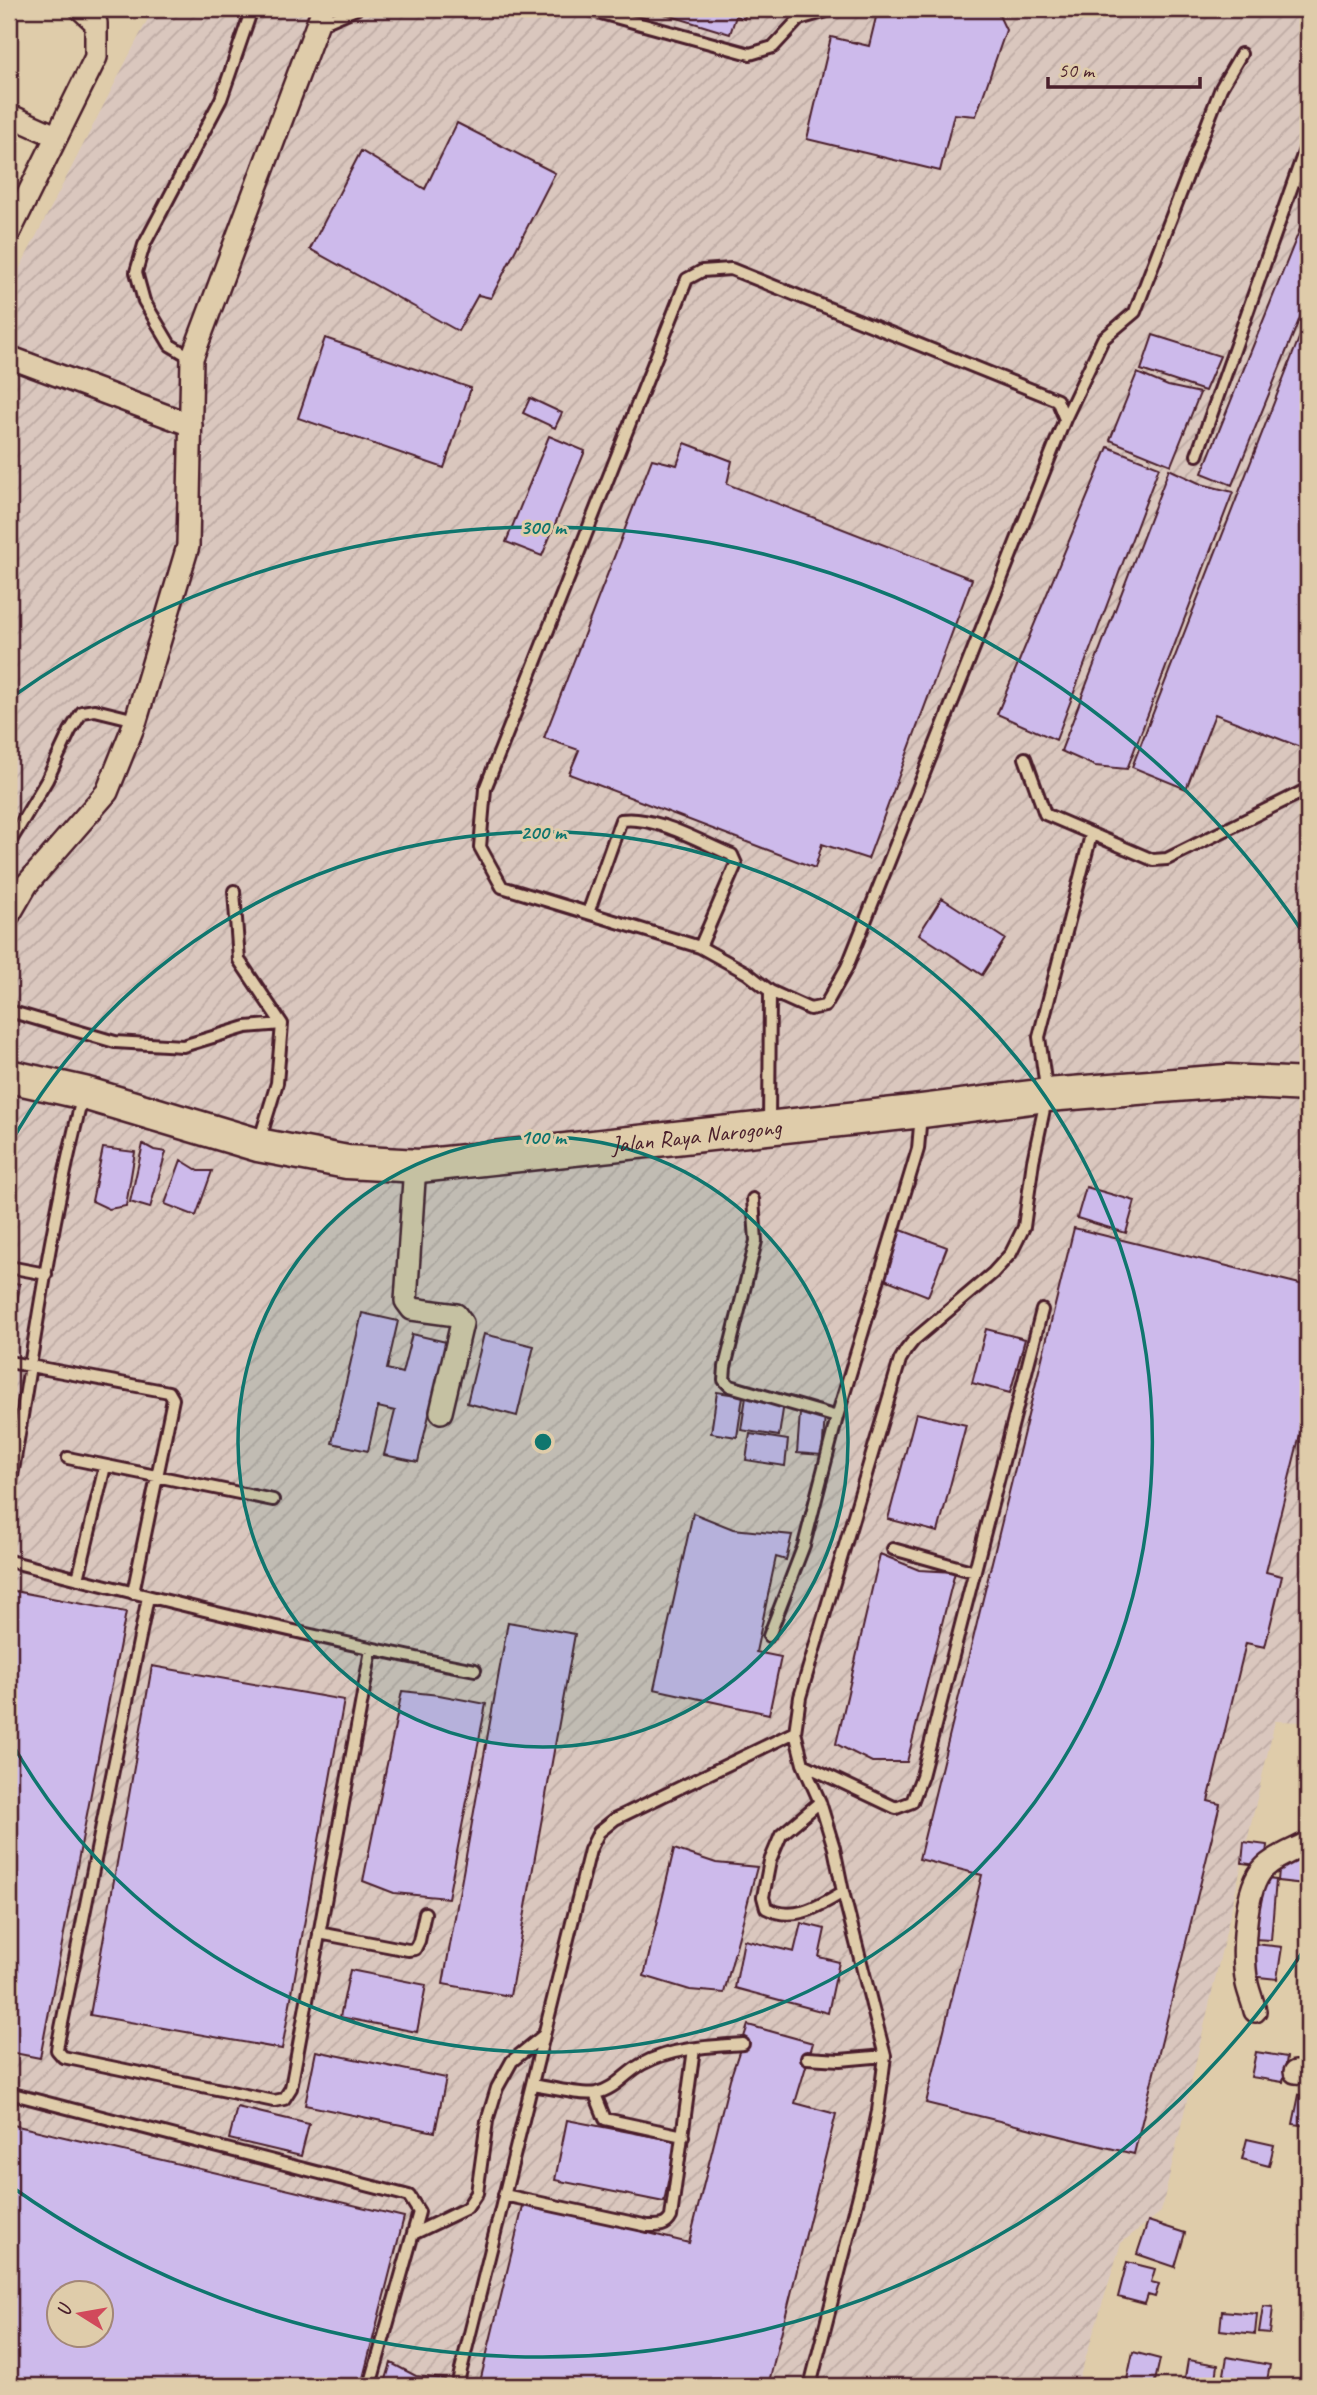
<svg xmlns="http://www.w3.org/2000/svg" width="1317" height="2395" font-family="Caveat,sans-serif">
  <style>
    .industrial { fill: url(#industrial-furrows); fill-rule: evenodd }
    .building { fill: #cdbaeb; stroke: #4a1f2b; stroke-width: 2; fill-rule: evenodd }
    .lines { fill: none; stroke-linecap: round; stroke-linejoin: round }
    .service-casing { stroke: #4a1f2b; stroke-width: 16 }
    .minor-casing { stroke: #4a1f2b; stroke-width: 26 }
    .primary-casing { stroke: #4a1f2b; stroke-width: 37 }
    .service { stroke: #dfccaa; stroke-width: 10 }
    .minor { stroke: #dfccaa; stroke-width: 21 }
    .primary { stroke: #dfccaa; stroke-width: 32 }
    .ring { fill: none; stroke: #0f766e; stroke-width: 3.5 }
    .labels { text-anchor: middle; stroke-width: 6; stroke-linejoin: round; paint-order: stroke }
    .street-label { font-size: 24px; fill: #4a1f2b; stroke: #dfccaa }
    .centre { fill: #0f766e; stroke: #dfccaa; stroke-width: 3.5 }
    .ring-label { font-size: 21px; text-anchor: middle; font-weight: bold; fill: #0f766e; stroke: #dfccaa; stroke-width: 6; stroke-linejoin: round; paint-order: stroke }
  </style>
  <defs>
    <pattern id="industrial-furrows" width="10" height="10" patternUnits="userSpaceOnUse" patternTransform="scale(1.75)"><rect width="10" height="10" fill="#dac7be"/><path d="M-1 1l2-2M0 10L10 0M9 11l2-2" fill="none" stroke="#bdaaa3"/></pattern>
  </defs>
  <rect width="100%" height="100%" fill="#dfccaa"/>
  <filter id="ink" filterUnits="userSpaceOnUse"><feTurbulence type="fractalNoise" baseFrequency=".0143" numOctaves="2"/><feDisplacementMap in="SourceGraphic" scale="14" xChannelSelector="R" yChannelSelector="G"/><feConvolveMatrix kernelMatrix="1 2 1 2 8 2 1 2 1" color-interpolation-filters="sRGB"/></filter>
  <g filter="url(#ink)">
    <!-- industrial -->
    <path class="industrial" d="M153 9H1308V1722L1275 1721 1161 2212 1121 2243 1077 2386H9V289ZM60 2294H102V2336H60Z"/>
    <!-- building -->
    <path class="building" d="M648 9H747L744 19 736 16 730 34Z
      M878 9H996L1006 30 976 116 954 114 940 171 807 139 831 37 869 46Z
      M457 123 555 173 491 298 478 295 458 331 310 249 361 151 425 189Z
      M1308 209V298L1232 485 1202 473Z
      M1308 315V750L1215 714 1186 789 1132 767Z
      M1153 335 1220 356 1205 391 1141 370Z
      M325 338 471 388 444 468 298 418Z
      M1137 373 1168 386 1200 393 1171 465 1110 440Z
      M530 398 562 413 555 428 523 413Z
      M549 436 585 451 542 556 506 542Z
      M685 443 732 461 727 484 972 579 868 859 822 844 815 868 569 774 579 750 544 738 652 459 677 465Z
      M1108 447 1159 467 1056 740 997 714Z
      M1169 469 1201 484 1233 492 1127 769 1095 766 1061 751Z
      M942 898 1005 939 982 975 919 934Z
      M143 1144 154 1150 166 1152 150 1208 130 1202Z
      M103 1148 135 1152 126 1206 109 1209 92 1201Z
      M181 1160 199 1171H212L196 1216 165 1204Z
      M1086 1187 1135 1201 1126 1233 1077 1218Z
      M1074 1228 1308 1286V1402L1266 1572 1282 1576 1265 1647 1246 1643 1208 1801 1220 1804 1134 2154 926 2103 982 1875 919 1859Z
      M901 1230 947 1247 928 1296 882 1278Z
      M9 1282 20 1284 11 1341H9Z
      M362 1313 398 1321 387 1369 402 1373 412 1334 446 1342 418 1462 384 1455 395 1411 378 1407 368 1451 332 1443Z
      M986 1329 1025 1339 1010 1393 972 1383Z
      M484 1334 534 1346 517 1416 467 1403Z
      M717 1392 743 1396 737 1437 711 1433Z
      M746 1397 784 1403 779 1436 741 1430Z
      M800 1413 825 1415 822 1455 797 1453Z
      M916 1413 966 1425 938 1532 888 1519Z
      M750 1434 788 1440 785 1466 746 1460Z
      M693 1513 733 1529 792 1535 786 1560 776 1557 756 1652 781 1657 769 1714 654 1689Z
      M880 1554 919 1570 955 1572 907 1762H872L836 1744Z
      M9 1590 126 1612 40 2058 9 2052Z
      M508 1622 575 1634 510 1996 443 1984Z
      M152 1666 344 1700 282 2049 90 2015Z
      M402 1691 439 1695 486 1704 448 1898 394 1893 363 1881Z
      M1244 1842 1267 1845 1265 1866 1242 1863Z
      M674 1849 716 1863 757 1867 724 1993 690 1990 644 1976Z
      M1280 1858 1308 1860V1892L1304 1891V1884L1278 1881Z
      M1258 1878 1276 1880 1271 1940 1253 1939Z
      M801 1923 825 1929 819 1957 839 1962 828 2013 735 1988 744 1940 794 1952Z
      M1254 1944 1282 1947 1277 1979 1250 1976Z
      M350 1970 426 1985 417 2032 340 2017Z
      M748 2025 813 2043 795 2103 836 2114 768 2386H479L524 2202 689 2243 730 2079Z
      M316 2051 446 2078 435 2132 305 2105Z
      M1256 2052 1287 2057 1283 2082 1251 2077Z
      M1299 2095 1308 2097V2126L1293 2124Z
      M237 2107 309 2124 301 2156 229 2139Z
      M567 2120 676 2141 664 2202 555 2180Z
      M9 2124 404 2217 361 2386H9ZM60 2294H102V2336H60Z
      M1247 2139 1274 2145 1269 2166 1242 2159Z
      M1148 2221 1185 2233 1175 2267 1137 2254Z
      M1127 2262 1155 2269 1151 2282 1159 2284 1155 2297 1148 2295 1145 2304 1118 2297Z
      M1263 2306 1273 2307 1270 2333 1259 2332Z
      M1222 2311 1257 2314 1255 2334 1220 2330Z
      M1133 2352 1160 2359 1154 2386 1126 2384Z
      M1227 2357 1270 2365 1266 2386H1222Z
      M1188 2360 1218 2365 1215 2386 1184 2384Z
      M391 2363 416 2376 445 2379 443 2386H384Z"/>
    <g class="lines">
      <defs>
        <path id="service" d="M586 9 750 54 773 47 799 19 834 9
          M319 25 356 9
          M192 358 170 345 144 301 136 272 144 245 221 99 252 9
          M1065 419 1057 400 731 269 702 271 687 279 485 789 480 847 502 887 700 947 747 973 770 991 810 1009 825 1006 847 967 1065 419 1103 339 1135 312 1221 88 1241 54
          M1197 455 1308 141
          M1025 758 1045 814 1153 860 1167 859 1308 789
          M9 840 13 837 47 780 70 731 82 712 95 710 136 720
          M234 891 239 960 282 1024 277 1083 259 1142
          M588 913 621 820C655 815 700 842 732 855L736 864 700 947
          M9 1011 115 1042 183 1046 246 1027 282 1024
          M769 1125 770 991
          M753 1199 756 1241 725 1367 724 1380 730 1386 837 1417
          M9 1267 46 1274
          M9 1362 169 1392 173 1399 133 1593
          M68 1458 273 1500
          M9 1494C32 1361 49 1226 83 1095
          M893 1549 975 1572
          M9 1561C163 1601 318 1639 475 1670
          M78 1579 105 1466
          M148 1597 58 2043 57 2050 63 2057 274 2101 284 2099 291 2088 371 1650
          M769 1636 804 1545 837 1417 918 1149 921 1114
          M795 1732 803 1764 820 1802 834 1848 843 1892 885 2056 878 2111 868 2160 810 2386
          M803 1764 896 1808 912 1802 922 1776 1042 1310
          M820 1802 781 1835 770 1861 763 1897 766 1908C794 1923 819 1906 843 1892
          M319 1933 408 1950 415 1949 419 1941 425 1913
          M807 2058 840 2060 885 2056
          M532 2085C547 2087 583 2096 596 2093 616 2089 625 2073 642 2064 671 2048 710 2046 743 2044
          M9 2093 409 2196 419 2212 370 2386
          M595 2094 605 2119 683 2136
          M504 2195 648 2226C658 2226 666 2227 671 2217L694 2049
          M413 2234 467 2208 477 2193 487 2121 497 2088 512 2061 544 2035
          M457 2386 590 1850 599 1832 615 1819 795 1732 800 1697 900 1360 906 1350 914 1340 993 1273 1011 1253 1024 1227 1033 1161 1047 1095 1039 1037 1091 835"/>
        <path id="minor" d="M9 115 56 136
          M9 233 96 57V23L81 9
          M9 357 191 425
          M9 915 27 884 107 792 136 720 188 546 192 358 323 9
          M419 1166 414 1180 406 1301 412 1309 456 1315 462 1323 441 1412
          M1255 2011C1253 2002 1249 1993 1247 1984 1242 1957 1243 1887 1265 1867 1277 1856 1294 1850 1308 1843
          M1295 2072 1308 2073"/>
        <g id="primary">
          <path id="s1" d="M9 1076 84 1093 258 1145 347 1162 419 1166 922 1111 1047 1095 1227 1081 1308 1085"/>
        </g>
      </defs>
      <!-- service casing -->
      <use href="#service" class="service-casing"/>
      <!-- minor casing -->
      <use href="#minor" class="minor-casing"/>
      <!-- primary casing -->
      <use href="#primary" class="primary-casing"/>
      <!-- service -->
      <use href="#service" class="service"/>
      <!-- minor -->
      <use href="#minor" class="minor"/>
      <!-- primary -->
      <use href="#primary" class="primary"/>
    </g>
  </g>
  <!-- distance rings -->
  <circle cx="543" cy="1442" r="305" fill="#0f766e" fill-opacity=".12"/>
  <g class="ring">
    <circle cx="543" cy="1442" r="305"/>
    <path d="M9 1146A610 610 0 1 1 9 1738"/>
    <path d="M1306 1947A915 915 0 0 1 12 2187M12 697A915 915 0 0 1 1306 937"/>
  </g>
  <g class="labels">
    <!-- street labels -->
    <g class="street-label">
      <text dy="8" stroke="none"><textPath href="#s1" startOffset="700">Jalan Raya Narogong</textPath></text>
    </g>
  </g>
  <circle cx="543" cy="1442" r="10" class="centre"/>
  <g class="ring-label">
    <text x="543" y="534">300 m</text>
    <text x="543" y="839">200 m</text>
    <text x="543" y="1144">100 m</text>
  </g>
  <!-- margin -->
  <rect width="1317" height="2395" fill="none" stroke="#dfccaa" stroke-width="35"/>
  <rect x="18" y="18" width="1282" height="2360" fill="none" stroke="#4a1f2b" stroke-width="2.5" filter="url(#ink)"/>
  <!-- north arrow -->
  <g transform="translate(80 2314) rotate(281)"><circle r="33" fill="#dfccaa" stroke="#a38777" stroke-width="2"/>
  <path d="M0-5L12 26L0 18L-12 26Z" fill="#d1495b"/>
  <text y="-10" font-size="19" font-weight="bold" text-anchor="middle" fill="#4a1f2b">U</text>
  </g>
  <!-- scale -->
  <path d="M1048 77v10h152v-10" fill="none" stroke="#4a1f2b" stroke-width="3.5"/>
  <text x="1058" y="77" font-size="21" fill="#4a1f2b" stroke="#dfccaa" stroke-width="5" paint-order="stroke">50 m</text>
</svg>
